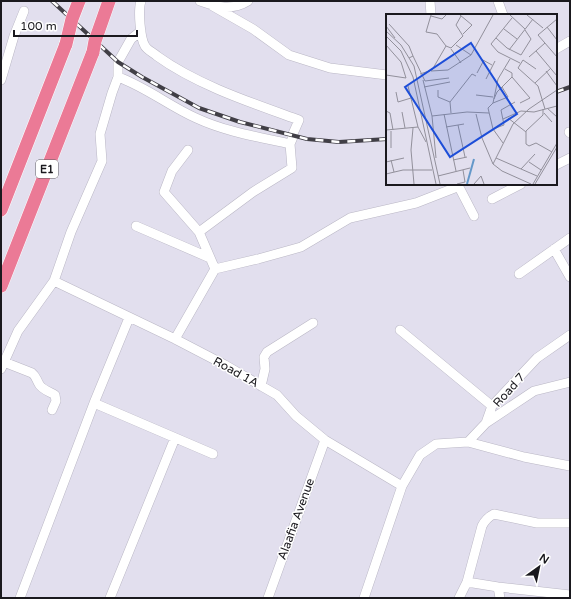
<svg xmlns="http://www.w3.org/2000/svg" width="571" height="599" font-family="'Varela Round',sans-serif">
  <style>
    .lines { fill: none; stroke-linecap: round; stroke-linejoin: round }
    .minor-casing { stroke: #bab7c5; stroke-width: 10 }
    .highway-casing { stroke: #fff; stroke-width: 14 }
    .minor { stroke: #fff; stroke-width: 9 }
    .highway { stroke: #eb7a96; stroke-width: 13 }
    .rail-casing { stroke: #413f46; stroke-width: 4 }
    .rail { stroke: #fff; stroke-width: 2.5; stroke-dasharray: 8; stroke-linecap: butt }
    .highway-bridge-casing { stroke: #fff; stroke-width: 14; stroke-linecap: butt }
    .highway-bridge { stroke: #eb7a96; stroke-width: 13 }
    .labels { text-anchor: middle; stroke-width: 3; stroke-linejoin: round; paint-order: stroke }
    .shield { fill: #fff; stroke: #5f5e62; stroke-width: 1 }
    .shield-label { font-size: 11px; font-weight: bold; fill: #1a191e }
    .street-label { font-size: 12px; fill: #1a191e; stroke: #fff }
    .inset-river { fill: none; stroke: #6498c9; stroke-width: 2 }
    .inset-road { fill: none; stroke: #92909b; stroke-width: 1 }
    .view { fill: #1d4ed8; fill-opacity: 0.15; stroke: #1d4ed8; stroke-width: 2 }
    .inset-edge { fill: none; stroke: #1a191e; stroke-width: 2 }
  </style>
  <rect width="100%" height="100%" fill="#e2dfee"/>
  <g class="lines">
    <defs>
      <path id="minor" d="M141 1C138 10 140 38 145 46 147 50 154 53 157 56 197 85 252 103 299 120L292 136 293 137 290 144 292 168 253 192 199 232
        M200 1C217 7 232 11 248 1
        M430 1 431 15
        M498 1 503 15
        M211 5 253 29 289 55 330 68 387 75
        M556 49 570 41
        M118 77C146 87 169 106 196 118 226 132 259 137 290 144
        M1 80 14 36 24 11
        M569 132 570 133
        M188 150 172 171 164 192 199 232 215 269
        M556 165 570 158
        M492 199 521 184
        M136 226 210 258
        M554 249 570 277
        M519 274 570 238
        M54 281 175 339 225 365 277 395 296 416 325 440 402 486
        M400 330 492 406
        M175 339 215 269 258 259 301 247 350 218 416 203 457 187 460 189 474 216
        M4 362 32 373C36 376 36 379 39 384 41 389 50 392 55 395L56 401 52 410
        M1 369 18 331 54 281 71 232 102 161 100 134 112 93 118 77V62L131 39 141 31
        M261 386 265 369 264 357 267 352 313 323
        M94 403 213 454
        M486 423 534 391 570 382
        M468 442 524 457 570 466
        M467 582 498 587 570 595
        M498 587 500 598
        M20 598 94 403 129 318
        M110 598 175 438
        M268 598 325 440
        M364 598 402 486 420 455 436 444 468 442 486 423 492 406 537 358 570 335
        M459 598 467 582 482 526C485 520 488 517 494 514L537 523H570"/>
      <path id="highway" d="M1 210 66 44
        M1 286 93 52"/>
    </defs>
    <!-- minor casing -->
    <use href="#minor" class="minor-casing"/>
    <!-- highway casing -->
    <use href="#highway" class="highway-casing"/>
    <!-- minor -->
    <use href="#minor" class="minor"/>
    <!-- highway -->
    <use href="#highway" class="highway"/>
    <defs>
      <path id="rail" d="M52 1 118 62 142 77 199 108 240 122 307 139 339 142 387 139
        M556 92 570 87"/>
    </defs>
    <!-- rail casing -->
    <use href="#rail" class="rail-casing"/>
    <!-- rail -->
    <use href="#rail" class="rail"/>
    <defs>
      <path id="highway-bridge" d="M66 44 72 19 79 1
        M93 52 95 41 109 1"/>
    </defs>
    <!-- highway-bridge casing -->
    <use href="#highway-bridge" class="highway-bridge-casing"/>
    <!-- highway-bridge -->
    <use href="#highway-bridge" class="highway-bridge"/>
  </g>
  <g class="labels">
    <!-- shield labels -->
    <rect class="shield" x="36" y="160" width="22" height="18" rx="3"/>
    <g class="shield-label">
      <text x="47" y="173">E1</text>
    </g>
    <!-- street labels -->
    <g class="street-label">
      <text transform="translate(236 372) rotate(29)" y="4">Road 1A</text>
      <text transform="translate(509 390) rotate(-48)" y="4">Road 7</text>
      <text transform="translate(296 519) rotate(-70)" y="4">Alaafia Avenue</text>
    </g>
  </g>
  <!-- overview -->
  <g transform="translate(386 14)">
    <rect width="171" height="171" fill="#e2dfee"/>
    <path class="inset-river" d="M81 170 88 145"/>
    <path class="inset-road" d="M45 1 40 18 51 20 60 32M74 1 86 11 77 20M124 1 139 15M141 1 157 14M45 2 56 5 60 1M126 4 105 30 112 38 134 49M171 5 152 21 171 43M3 10 23 32 27 42M0 12 9 24M161 13 171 26M118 15 131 25M0 17 15 31 28 52 54 170M0 22 15 37 27 63 50 170M110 24 121 34 135 41 145 25 139 16M0 31 15 48 20 64 0 61M70 31 85 41 107 1M65 35 75 49M123 36 147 5M150 37 171 62M143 43 159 29M23 44 27 42 39 67 63 64M95 45 106 51M119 55 126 59V63M150 55 137 46 132 54 152 72 159 95M45 57 62 56 85 41M160 57 171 72M91 59 98 46M34 60 46 56 60 32 65 34 77 22 70 11 75 2M100 65 109 47M37 66 46 102 50 144M149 69 165 54M22 72 32 113 40 128M38 73 64 68M52 76V83L64 88M10 78 12 88 25 84M90 81 107 83M108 85 111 78 126 63 144 84 134 89M107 89 122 83 116 73M161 94 171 103M157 95V101L140 117V130L143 132 150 129 166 138M0 97 4 99 7 116M16 98 19 114M65 99 64 88 86 60 90 62M158 99 166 108M58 100 70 157M90 100 96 124 107 150 116 157 145 170M46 102 81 98 103 99M122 104 140 118M117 105 135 97 148 98 171 92M72 111 79 143M60 113 78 110M27 114 25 136 28 170M107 115 118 111 115 96 129 88M0 116 32 113M117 129 107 115 102 94 107 89 112 65 124 45M5 134V117M110 144 151 162M5 146 8 158M67 146 81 143M0 148 18 144M143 148 155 156M107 150 127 110 143 95 171 76M135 155 149 140M0 160 17 156H46M52 162 84 154M71 170 79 168 77 156M88 170 95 162 98 170M147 170 171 129M149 170 171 133"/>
    <path class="view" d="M85 29 131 100 64 143 19 73Z"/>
    <rect width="171" height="171" class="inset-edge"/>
  </g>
  <!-- border -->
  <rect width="571" height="599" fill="none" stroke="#1a191e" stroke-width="4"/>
  <!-- north arrow -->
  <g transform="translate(539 567) rotate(33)" stroke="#ffffff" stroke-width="3" paint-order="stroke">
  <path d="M0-3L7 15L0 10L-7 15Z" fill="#1a191e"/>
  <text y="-6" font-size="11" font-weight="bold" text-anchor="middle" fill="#1a191e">N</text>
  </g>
  <!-- scale -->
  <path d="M14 30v6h123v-6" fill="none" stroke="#1a191e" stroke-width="2"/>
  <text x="20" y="30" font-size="12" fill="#1a191e" stroke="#ffffff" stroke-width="3" paint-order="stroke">100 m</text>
</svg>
